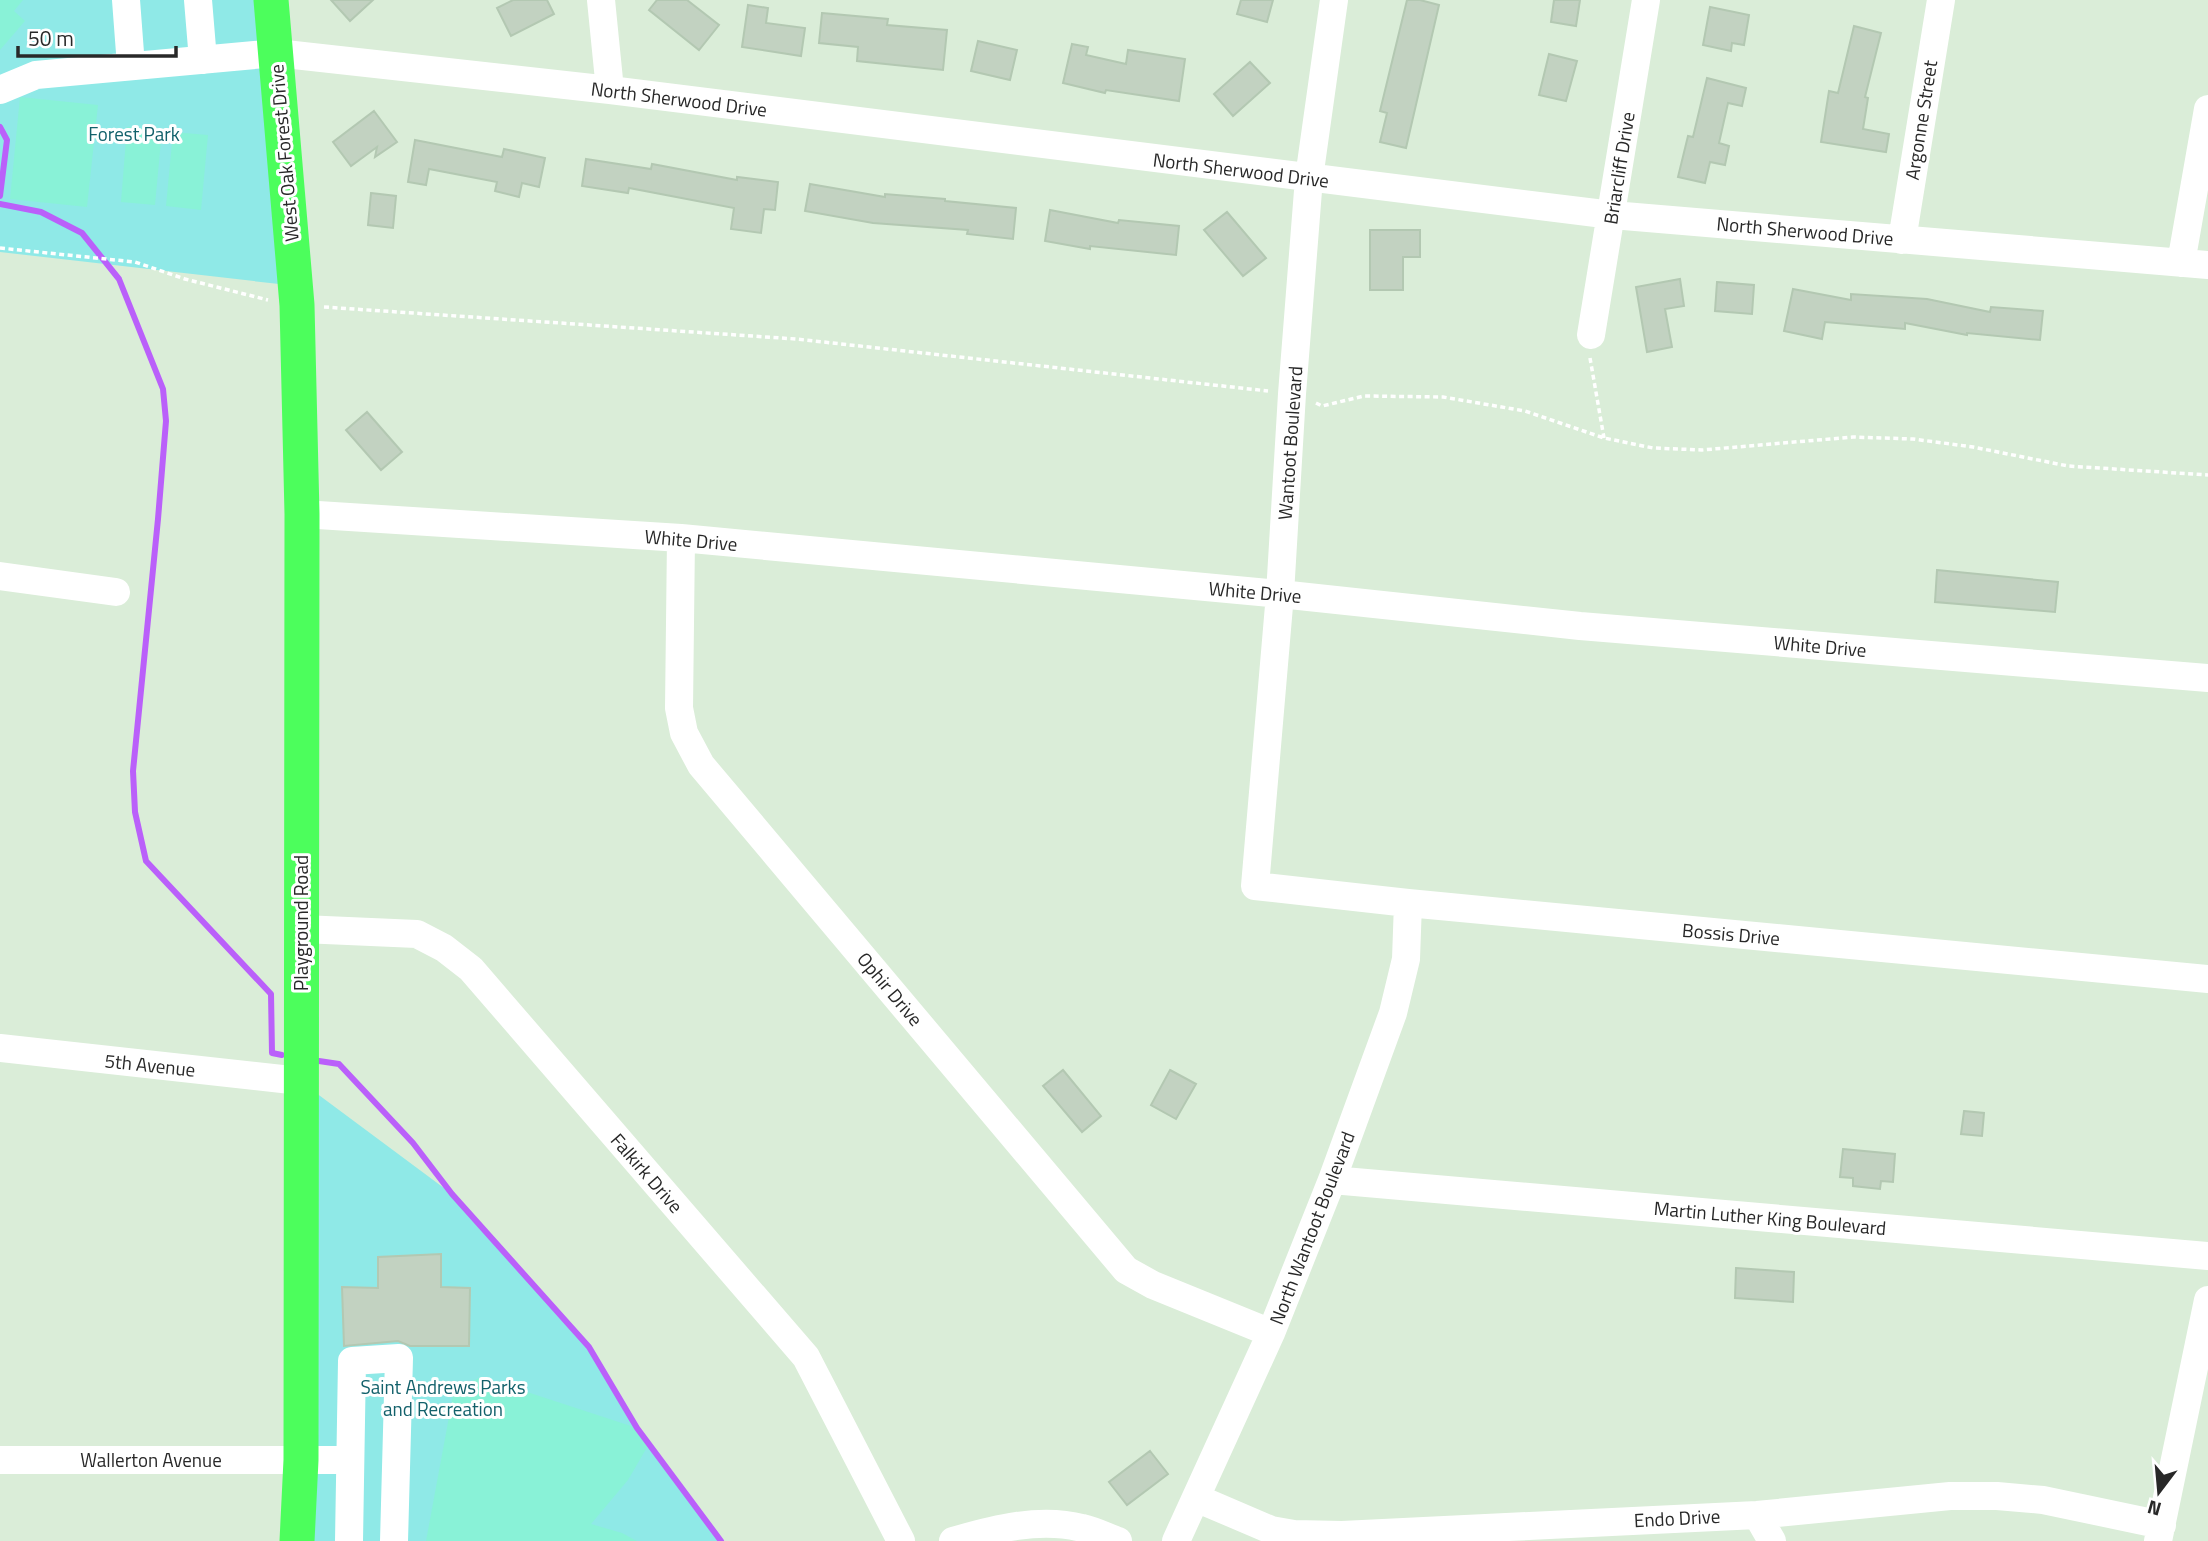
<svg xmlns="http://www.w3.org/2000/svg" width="2208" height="1541" font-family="'Titillium Web',sans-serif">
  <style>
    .green { fill: #8fe9e7 }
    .pitch { fill: #89f2d7 }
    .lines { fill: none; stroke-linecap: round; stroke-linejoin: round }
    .stream { stroke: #ba60fa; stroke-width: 6 }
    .building { fill: #c2d2c1; stroke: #b3c8b2; stroke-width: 2 }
    .path { stroke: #fff; stroke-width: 3.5; stroke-dasharray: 5 3.5; stroke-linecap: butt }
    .minor { stroke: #fff; stroke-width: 28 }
    .major { stroke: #4cfe5c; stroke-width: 35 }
    .labels { text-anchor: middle; stroke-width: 6; stroke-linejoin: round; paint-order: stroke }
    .street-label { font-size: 19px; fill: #282828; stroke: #fff }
    .park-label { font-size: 19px; fill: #12616b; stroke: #fff }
  </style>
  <rect width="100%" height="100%" fill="#daedd8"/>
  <!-- green -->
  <path class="green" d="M0 0H256L279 284 0 252Z
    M300 1081 452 1194 589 1347 637 1428 721 1541H297Z"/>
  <!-- pitch -->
  <path class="pitch" d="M0 0H23L14 11 25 21 0 50Z
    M20 97 98 105 87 207 10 199Z
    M127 127 162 130 155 205 121 202Z
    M173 132 208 135 201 210 166 206Z
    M481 1377 637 1428 649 1444 628 1480 591 1524 622 1533 637 1541H426L454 1390Z"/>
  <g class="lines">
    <!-- stream -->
    <path class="stream" d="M0 127 7 140 0 196
      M0 204 41 212 82 233 119 279 163 389 166 421 158 519 133 771 135 812 146 861 271 994 272 1053 282 1055
      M319 1061 339 1064 413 1143 452 1194 589 1347 637 1428 721 1541"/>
  </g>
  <!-- building -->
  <path class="building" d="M331 0H373L350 21Z
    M513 0H547L554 14 511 36 497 8Z
    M657 0H687L719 25 699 50 649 10Z
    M1241 0H1273L1267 22 1237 14Z
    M1407 0H1420L1439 5 1406 148 1380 142 1387 113 1380 111Z
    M1554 0H1580L1576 26 1551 22Z
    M748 5 768 8 766 23 805 28 801 56 742 47Z
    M1710 7 1749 15 1744 45 1732 43 1731 51 1703 45Z
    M822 13 888 19 887 25 947 30 943 70 857 61 858 47 819 43Z
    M1854 26 1881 33 1865 97 1868 98 1863 129 1889 134 1886 152 1821 142 1829 91 1838 93Z
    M978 41 1017 50 1010 80 971 71Z
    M1072 44 1088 47 1086 55 1126 64 1128 50 1185 59 1179 101 1106 90 1105 93 1063 83Z
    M1549 54 1577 61 1566 101 1539 95Z
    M1250 62 1270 83 1233 116 1214 94Z
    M1707 78 1746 88 1742 106 1728 103 1719 143 1729 146 1725 165 1710 162 1705 183 1678 177 1688 136 1693 137Z
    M374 111 397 142 375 157 377 147 351 166 333 142Z
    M415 140 502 157 504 149 545 158 539 187 522 183 519 197 495 191 497 182 429 169 426 185 408 182Z
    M586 159 651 169 652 164 737 180V177L778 182 775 210 764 209 761 233 731 229 734 208 629 188 628 193 582 186Z
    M810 184 885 197V194L945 199V201L1016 208 1013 239 967 234 968 230 873 223 805 211Z
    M371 193 396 196 393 228 368 225Z
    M1050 210 1118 223 1119 220 1179 226 1176 255 1090 246V249L1045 241Z
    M1227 212 1266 258 1243 276 1204 230Z
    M1370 230H1420V257H1403V290H1370Z
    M1680 279 1684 306 1665 309 1672 347 1647 352 1636 287Z
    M1717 282 1754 285 1752 314 1715 311Z
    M1793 289 1851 300V294L1927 299 1990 312 1991 307 2043 311 2040 340 1967 333V335L1905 323V329L1825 322 1822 339 1784 331Z
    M367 412 402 452 381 470 346 430Z
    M1937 570 2058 582 2055 612 1935 602Z
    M1063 1070 1101 1116 1082 1132 1043 1086Z
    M1170 1070 1196 1084 1176 1119 1151 1105Z
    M1964 1111 1984 1113 1982 1136 1961 1134Z
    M1843 1149 1895 1154 1893 1182 1881 1181 1880 1189 1853 1186V1178L1840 1177Z
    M441 1254V1287L470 1288 469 1346H410L398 1341 344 1346 342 1287 378 1288V1257Z
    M1736 1268 1794 1272 1793 1302 1735 1298Z
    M1150 1451 1168 1474 1127 1505 1109 1482Z"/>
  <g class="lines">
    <!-- path -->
    <path class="path" d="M0 248 135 262 185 279 268 300
      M324 307 796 339 1268 391
      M1590 358 1604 438
      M1316 403 1322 406 1364 396 1443 397 1525 411 1604 438 1653 448 1702 450 1853 437 1913 439 1973 447 2068 466 2208 475"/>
    <!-- minor -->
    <path class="minor" d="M126 0 131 66
      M198 0 203 60
      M601 0 610 90
      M1334 0 1309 178 1292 394 1280 594 1255 886 1408 903 2208 979
      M0 90 36 75 276 53 610 90 1612 215 2208 265
      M1902 240 1941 0
      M2181 263 2208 109
      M1591 335 1646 0
      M302 514 681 538 1280 594 1580 626 2208 678
      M681 538 679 708 684 733 701 765 1126 1270 1153 1285 1271 1333
      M0 576 116 592
      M302 929 417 934 444 948 471 969 806 1357 901 1541
      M0 1048 300 1081
      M1332 1180 2208 1256
      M0 1460H350
      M1196 1498 1271 1530 1294 1534 1342 1535 1757 1515 1950 1496H1997L2043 1500 2162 1525
      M1757 1515 1772 1541
      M349 1541 352 1361 399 1358 394 1541
      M953 1541C994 1529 1040 1517 1082 1528 1095 1531 1107 1537 1118 1541
      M1176 1541 1271 1333 1332 1180 1393 1013 1406 959 1408 903
      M2158 1541 2208 1300"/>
    <!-- major -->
    <path class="major" d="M271 0 297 305 302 514 301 1460 297 1541"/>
  </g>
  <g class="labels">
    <!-- street labels -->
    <g class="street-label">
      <text transform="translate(679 99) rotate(7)" y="7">North Sherwood Drive</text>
      <text transform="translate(1921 120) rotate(-81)" y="7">Argonne Street</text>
      <text transform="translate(284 153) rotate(-95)" y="7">West Oak Forest Drive</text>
      <text transform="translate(1619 168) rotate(-81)" y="7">Briarcliff Drive</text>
      <text transform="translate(1241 170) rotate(7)" y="7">North Sherwood Drive</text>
      <text transform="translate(1805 231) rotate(5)" y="7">North Sherwood Drive</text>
      <text transform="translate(1290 443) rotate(-86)" y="7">Wantoot Boulevard</text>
      <text transform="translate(691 540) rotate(5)" y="7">White Drive</text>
      <text transform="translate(1255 592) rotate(5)" y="7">White Drive</text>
      <text transform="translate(1820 646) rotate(5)" y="7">White Drive</text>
      <text transform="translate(301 923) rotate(-90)" y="7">Playground Road</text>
      <text transform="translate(1731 934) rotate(5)" y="7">Bossis Drive</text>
      <text transform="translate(890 989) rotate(50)" y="7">Ophir Drive</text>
      <text transform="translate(150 1065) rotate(6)" y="7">5th Avenue</text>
      <text transform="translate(647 1173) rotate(49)" y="7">Falkirk Drive</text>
      <text transform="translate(1770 1218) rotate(5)" y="7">Martin Luther King Boulevard</text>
      <text transform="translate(1312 1228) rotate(-69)" y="7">North Wantoot Boulevard</text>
      <text x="151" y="1467">Wallerton Avenue</text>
      <text transform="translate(1677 1518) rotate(-3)" y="7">Endo Drive</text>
    </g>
    <!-- park labels -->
    <g class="park-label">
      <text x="134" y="141">Forest Park</text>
      <text x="443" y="1394">Saint Andrews Parks<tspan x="443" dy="22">and Recreation</tspan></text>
    </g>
  </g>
  <!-- north arrow -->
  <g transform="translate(2159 1492) rotate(196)" stroke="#ffffff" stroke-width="5" paint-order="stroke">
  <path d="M0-5L12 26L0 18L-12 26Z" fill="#282828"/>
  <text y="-10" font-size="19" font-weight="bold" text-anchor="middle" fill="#282828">N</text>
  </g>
  <!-- scale -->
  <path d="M18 46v10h158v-10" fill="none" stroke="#282828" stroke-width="3.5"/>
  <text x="28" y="46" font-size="21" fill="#282828" stroke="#ffffff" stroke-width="5" paint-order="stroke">50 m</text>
</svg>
